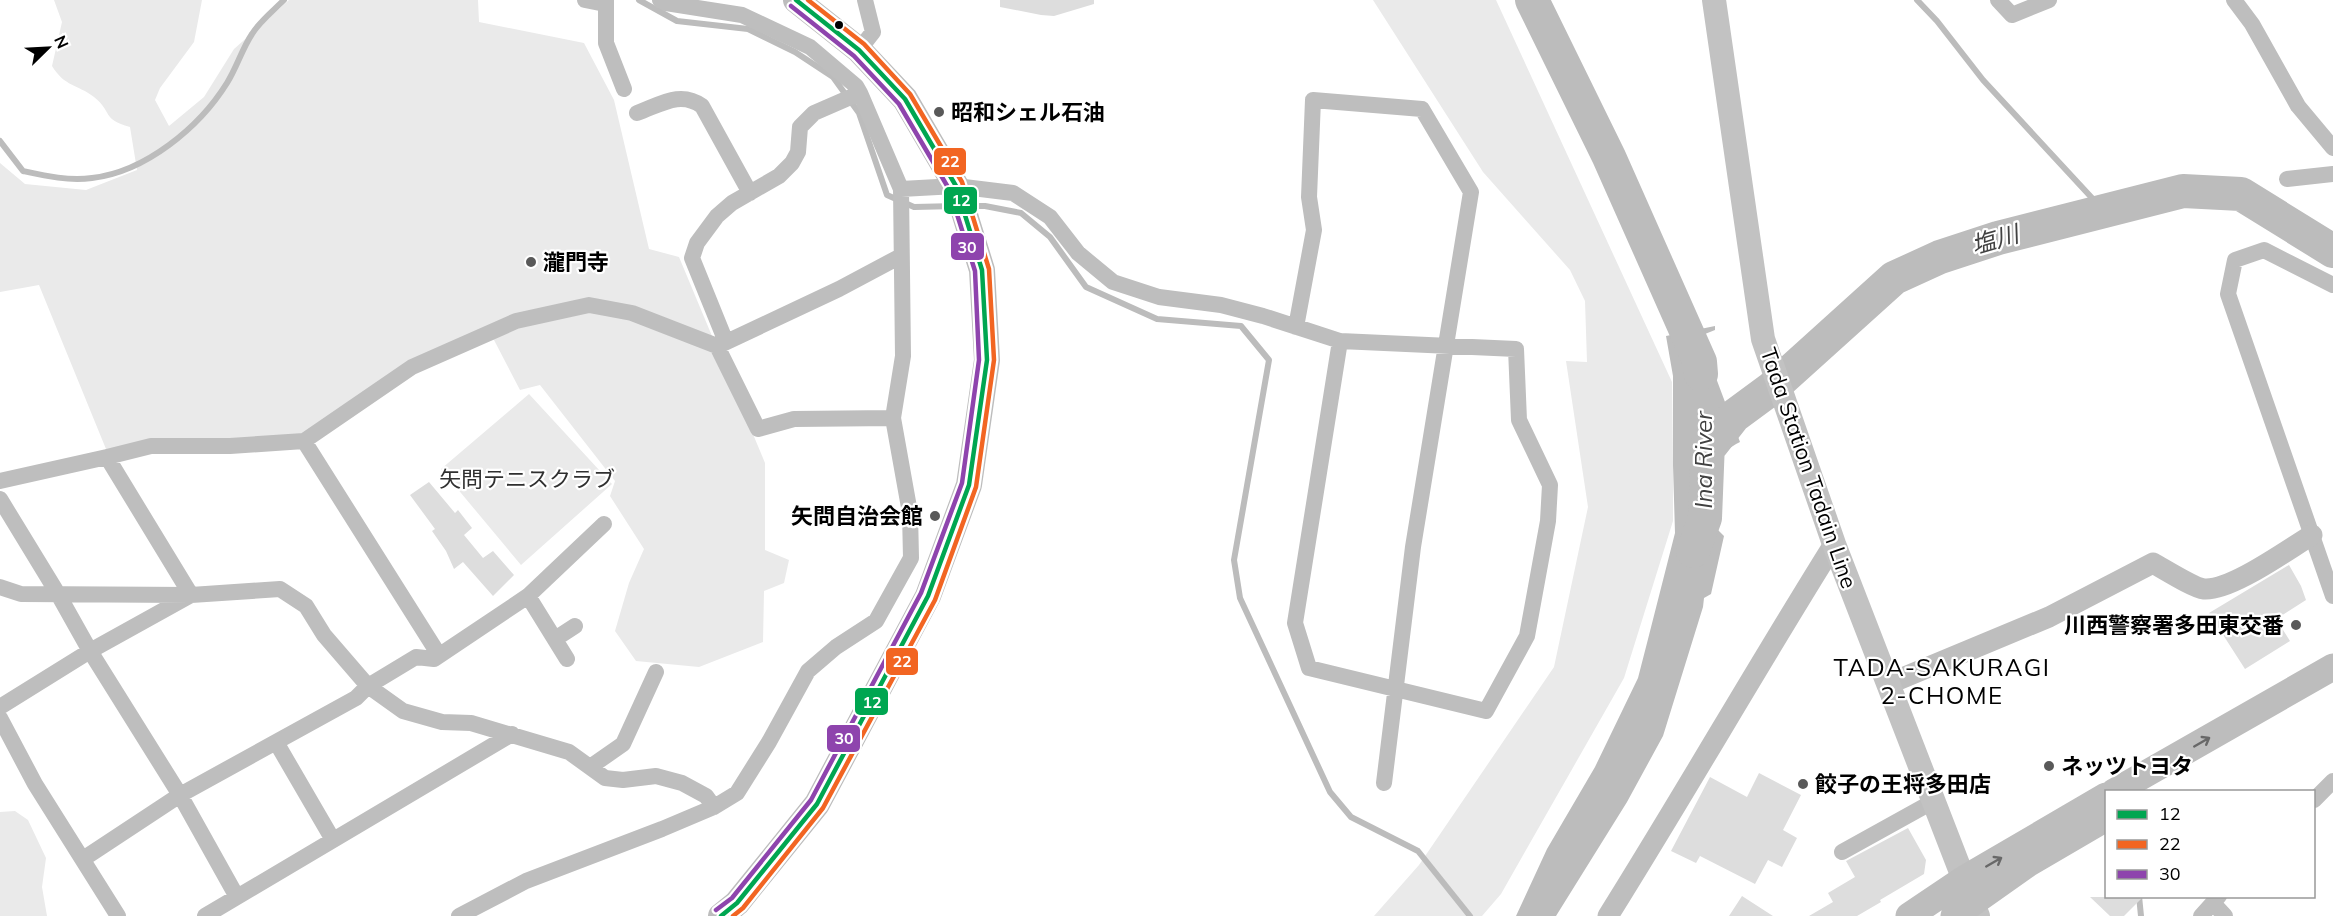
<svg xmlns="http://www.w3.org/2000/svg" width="2333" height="916" font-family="Mulish,'Noto Sans JP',sans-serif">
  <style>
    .green { fill: #eaeaea }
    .water { fill: #bcbcbc }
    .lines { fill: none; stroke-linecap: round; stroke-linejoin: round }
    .stream { stroke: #bcbcbc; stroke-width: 6 }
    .river { stroke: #bcbcbc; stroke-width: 34 }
    .building { fill: #ddd }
    .minor { stroke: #bebebe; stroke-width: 16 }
    .tertiary { stroke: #bebebe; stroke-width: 21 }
    .secondary { stroke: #c2c2c2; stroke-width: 24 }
    .primary { stroke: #bdbdbd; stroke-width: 26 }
    .trunk { stroke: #bdbdbd; stroke-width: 27 }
    .bus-1-casing { stroke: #fff; stroke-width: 9 }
    .bus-2-casing { stroke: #fff; stroke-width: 9 }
    .bus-3-casing { stroke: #fff; stroke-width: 9 }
    .bus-1 { stroke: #00a651; stroke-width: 4.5 }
    .bus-2 { stroke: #f26522; stroke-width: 4.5 }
    .bus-3 { stroke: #8e44ad; stroke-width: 4.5 }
    .oneway { stroke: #686868 }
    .bus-dot { fill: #000; stroke: #fff; stroke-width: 2 }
    .poi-dot { fill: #595959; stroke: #fff; stroke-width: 2 }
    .labels { text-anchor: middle; stroke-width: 4.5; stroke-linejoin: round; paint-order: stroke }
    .poi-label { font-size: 22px; font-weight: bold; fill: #000; stroke: #fff; text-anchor: start }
    .street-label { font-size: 22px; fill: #000; stroke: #fff }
    .park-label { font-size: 22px; fill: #303030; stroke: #fff }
    .water-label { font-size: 24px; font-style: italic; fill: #414141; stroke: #fff }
    .neighbourhood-label { font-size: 24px; letter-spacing: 1.5px; fill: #000; stroke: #fff }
    .line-badge { stroke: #fff; stroke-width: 2 }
    .badge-label { font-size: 16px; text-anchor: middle; font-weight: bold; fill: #fff }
  </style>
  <rect width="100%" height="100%" fill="#fff"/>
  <!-- green -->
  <path class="green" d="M54 0H202L194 42 160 88 155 100 169 126 204 97 234 49 289 0H478L479 22 584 43 614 100 649 249 679 257 765 463V550L789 560 784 583 764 591 763 642 699 667 636 661 615 631 629 583 644 549 610 496 615 481 540 385 520 390 494 340 448 344 303 438 106 449 39 285 0 292V163L25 184 86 190 137 170 130 127C101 119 113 112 94 97 77 84 65 87 52 66L62 22Z
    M1373 0H1496L1672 382 1673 465V521L1624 678 1501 894 1482 916H1374L1419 865 1554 667 1588 507 1566 361 1587 362 1585 301 1570 270 1483 172Z
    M529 394 612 484 521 565 441 469Z
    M15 811 28 820 46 858 42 887 47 916H0V812Z"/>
  <!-- water -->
  <path class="water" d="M1715 326V330L1705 334 1715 360 1710 362 1740 442C1718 453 1714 465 1709 489L1700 490 1702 503 1709 508 1710 522 1719 525 1718 530 1724 536 1711 594 1704 598 1703 607 1663 736 1627 802 1556 916H1516L1547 849 1595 767 1638 678 1647 643 1675 533 1673 465V376L1666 336Z"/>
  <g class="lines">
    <!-- stream -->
    <path class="stream" d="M639 0 677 21 748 29 795 52 833 77 859 113 887 195 914 207 957 206
      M1917 0 1937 21 1983 80 2104 211
      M0 141 23 171C46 176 68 181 92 178 145 172 199 128 227 83 237 67 242 49 252 34 260 21 273 11 284 0
      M968 206H985L1021 213 1050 237 1086 287 1157 319 1241 326 1269 360 1234 560 1240 598 1330 792 1351 817 1418 851 1470 916
      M2139 896 2141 916"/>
    <!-- river -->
    <path class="river" d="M1532 0 1609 157 1700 362 1701 374
      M1709 448 1734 416 1772 388 1894 278 1940 257 1998 238 2183 191 2241 194 2333 251
      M1693 551 1705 518 1708 442"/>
  </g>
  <!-- building -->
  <path class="building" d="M1000 0H1094V4L1054 16 1041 15 1000 7Z
    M429 482 455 513 458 510 472 528 464 535 483 558 493 551 514 575 493 596 463 562 454 569 446 551 432 531 435 529 410 495Z
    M2289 565 2301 586 2306 600 2276 619 2290 641 2245 669 2209 613Z
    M1759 773 1801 795 1783 830 1797 838 1782 867 1768 860 1755 884 1700 856 1696 863 1671 851 1710 777 1747 797Z
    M1908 828 1926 860 1924 874 1880 900 1881 902 1857 916H1809L1833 902 1828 893 1855 877 1846 861Z
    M1742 896 1773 916H1729Z
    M2090 897H2143L2124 916H2110Z"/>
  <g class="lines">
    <!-- minor -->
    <path class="minor" d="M585 0 605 4
      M606 0V43L624 89
      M1998 0 2012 15 2049 0
      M2234 0 2252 24 2298 106 2333 148
      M859 50 873 32 865 0
      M637 113C660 105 680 90 702 106L750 193
      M2287 179 2333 174
      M901 189 956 186 1013 193 1050 217 1078 253 1113 282 1159 297 1221 305 1263 316 1340 341 1516 349 1519 420 1550 485 1548 521 1527 636 1486 711 1309 668 1295 623 1340 341
      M2333 285 2264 250 2235 260 2228 294 2333 596
      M1296 327 1314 230 1309 197 1313 100 1422 109 1471 192 1413 547 1384 783
      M726 342 692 258 697 243 717 216 732 203 779 176 792 163 798 152 800 127 814 113 860 93
      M718 346 839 289 901 256
      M304 441 439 655
      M107 457 151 446H230L304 441 412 367 516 321 589 305 632 313 717 346 758 429 794 419 893 418
      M0 481 107 457 191 595 90 651 0 707
      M0 499 58 594 90 651 180 795 83 859
      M0 587 21 594 191 595 280 589 306 606 324 635 368 686 416 657 434 659 528 596 604 524 548 577
      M528 596 567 659
      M555 639 575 626
      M0 718 35 784 118 916
      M276 742 356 698 368 686 403 711 442 722 471 723 569 752 605 778 623 780 656 776 682 783 706 796 714 807
      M590 767 623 744 656 672
      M2314 800 2333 781
      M1842 852 1934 801
      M237 897 180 795 276 742 333 840
      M2213 903 2225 916
      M205 916 512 734
      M459 916 526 881 662 829 714 807 737 793 769 742 808 671 836 647 876 621 911 558 910 513 893 418 903 356 901 189 860 93 856 86 810 47 742 15 666 3 660 0
      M2201 916 2219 896"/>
    <!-- tertiary -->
    <path class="tertiary" d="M1888 684 2049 617 2153 563C2164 569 2194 588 2204 589 2231 591 2287 550 2312 535
      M1608 916C1685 793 1757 667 1834 544"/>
    <!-- secondary -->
    <path class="secondary" d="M1714 0 1763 339 1834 544 1978 916"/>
    <!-- primary -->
    <path class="primary" d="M721 916 737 903 817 804 928 596 969 485 987 360 982 270 956 186 905 99 859 50 796 0"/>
    <!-- trunk -->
    <path class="trunk" d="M2114 792 2333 667
      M1909 916 1964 879 2106 796
      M1954 916 2029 863 2106 818"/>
    <defs>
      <path id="bus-1" d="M721 916 737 903 817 804 928 596 969 485 987 360 982 270 956 186 905 99 859 50 796 0"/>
      <path id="bus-2" d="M733 916 743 908 823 808 935 600 976 487 994 360 989 269 962 182 910 94 864 44 808 0"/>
      <path id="bus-3" d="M716 910 732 898 811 800 921 593 962 483 979 360 975 271 949 189 899 104 854 56 791 6"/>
    </defs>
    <!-- bus-1 casing -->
    <use href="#bus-1" class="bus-1-casing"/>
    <!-- bus-2 casing -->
    <use href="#bus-2" class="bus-2-casing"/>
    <!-- bus-3 casing -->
    <use href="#bus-3" class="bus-3-casing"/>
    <!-- bus-1 -->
    <use href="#bus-1" class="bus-1"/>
    <!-- bus-2 -->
    <use href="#bus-2" class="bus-2"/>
    <!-- bus-3 -->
    <use href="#bus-3" class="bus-3"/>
  </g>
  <!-- one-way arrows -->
  <defs><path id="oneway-shaft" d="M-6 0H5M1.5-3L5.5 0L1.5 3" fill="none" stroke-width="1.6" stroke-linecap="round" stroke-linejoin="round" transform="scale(1.5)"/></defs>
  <g class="oneway">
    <use href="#oneway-shaft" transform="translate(2202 742) rotate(-30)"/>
    <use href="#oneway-shaft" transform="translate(1994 862) rotate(-30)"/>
  </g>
  <!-- markers -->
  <circle class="bus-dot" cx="839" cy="25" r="5"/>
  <g class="poi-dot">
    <circle cx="939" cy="112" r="6"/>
    <circle cx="531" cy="262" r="6"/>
    <circle cx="935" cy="516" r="6"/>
    <circle cx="2296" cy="625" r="6"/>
    <circle cx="2049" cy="766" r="6"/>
    <circle cx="1803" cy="784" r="6"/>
  </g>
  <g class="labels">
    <!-- poi labels -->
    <g class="poi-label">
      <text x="951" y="120">昭和シェル石油</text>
      <text x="543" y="270">瀧門寺</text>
      <text x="923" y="524" text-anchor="end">矢問自治会館</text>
      <text x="2284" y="633" text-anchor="end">川西警察署多田東交番</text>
      <text x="2061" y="774">ネッツトヨタ</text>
      <text x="1815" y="792">餃子の王将多田店</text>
    </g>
    <!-- street labels -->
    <g class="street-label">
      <text transform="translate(1809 468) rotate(71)" y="8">Tada Station Tadain Line</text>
    </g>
    <!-- park labels -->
    <g class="park-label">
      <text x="527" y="487">矢問テニスクラブ</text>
    </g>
    <!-- water labels -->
    <g class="water-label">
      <text transform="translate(1995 240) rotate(-16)" y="8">塩川</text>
      <text transform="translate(1704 460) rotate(-90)" y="8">Ina River</text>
    </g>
    <!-- neighbourhood labels -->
    <g class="neighbourhood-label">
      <text x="1942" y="676">TADA-SAKURAGI<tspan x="1942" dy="28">2-CHOME</tspan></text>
    </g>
  </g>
  <g class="line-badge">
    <rect x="933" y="147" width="34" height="29" rx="6" fill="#f26522"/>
    <rect x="943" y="186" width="35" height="29" rx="6" fill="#00a651"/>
    <rect x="950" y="232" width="35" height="29" rx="6" fill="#8e44ad"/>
    <rect x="885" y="647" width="34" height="29" rx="6" fill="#f26522"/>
    <rect x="854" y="687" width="35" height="29" rx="6" fill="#00a651"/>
    <rect x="826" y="724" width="35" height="29" rx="6" fill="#8e44ad"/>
  </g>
  <g class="badge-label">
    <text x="950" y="167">22</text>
    <text x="961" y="206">12</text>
    <text x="967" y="253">30</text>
    <text x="902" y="667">22</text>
    <text x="872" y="708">12</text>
    <text x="844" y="744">30</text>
  </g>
  <!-- legend -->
  <rect x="2105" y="790" width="210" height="108" fill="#ffffff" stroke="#999999" stroke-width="1.5"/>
  <rect x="2117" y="810" width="30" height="9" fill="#00a651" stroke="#999999" stroke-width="1.5"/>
  <text x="2159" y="820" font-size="18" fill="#000000">12</text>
  <rect x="2117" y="840" width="30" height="9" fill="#f26522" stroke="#999999" stroke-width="1.5"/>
  <text x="2159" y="850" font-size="18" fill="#000000">22</text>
  <rect x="2117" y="870" width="30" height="9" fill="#8e44ad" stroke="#999999" stroke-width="1.5"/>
  <text x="2159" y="880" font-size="18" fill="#000000">30</text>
  <!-- north arrow -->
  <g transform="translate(48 48) rotate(66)" stroke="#ffffff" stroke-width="4.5" paint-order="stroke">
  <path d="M0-4.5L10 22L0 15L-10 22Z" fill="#000000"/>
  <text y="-9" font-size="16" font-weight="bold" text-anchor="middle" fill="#000000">N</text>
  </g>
</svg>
